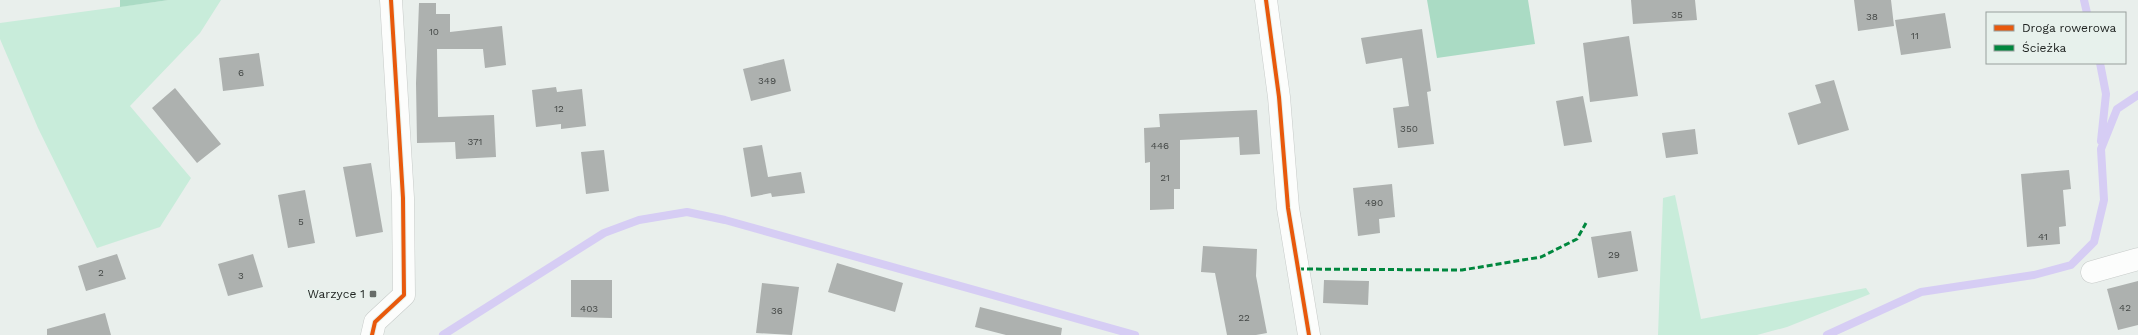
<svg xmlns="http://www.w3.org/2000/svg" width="2138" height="335" font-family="'Work Sans',sans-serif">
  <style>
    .green { fill: #c8ecda }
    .forest { fill: #aadbc4 }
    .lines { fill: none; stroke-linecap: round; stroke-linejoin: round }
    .stream { stroke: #d6cdf4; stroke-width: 8 }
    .building { fill: #adb1af }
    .minor-casing { stroke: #c7cbc9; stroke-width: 23 }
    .minor { stroke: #fcfdfc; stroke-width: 22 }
    .quiet { stroke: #00873e; stroke-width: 3; stroke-dasharray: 6 3; stroke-linecap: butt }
    .cycleway-casing { stroke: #e7f1ec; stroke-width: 6 }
    .cycleway { stroke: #e8590c; stroke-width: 4 }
    .poi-dot { fill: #676c69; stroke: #e7f1ec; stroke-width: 1.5 }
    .labels { text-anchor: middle; stroke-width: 3; stroke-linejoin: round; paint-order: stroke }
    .number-label { font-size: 10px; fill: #444846 }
    .poi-label { font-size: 12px; fill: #212523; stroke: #e7f1ec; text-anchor: end }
  </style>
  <rect width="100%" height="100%" fill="#e9efec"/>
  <!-- green -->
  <path class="green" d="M169 0H221L200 33 130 106 191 178 160 227 97 248 38 128 0 39V23Z
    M1675 195 1701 319 1866 288 1870 294 1787 327 1757 335H1658L1663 198Z"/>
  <!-- forest -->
  <path class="forest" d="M120 0H169L120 7Z
    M1427 0H1528L1535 44 1437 58Z"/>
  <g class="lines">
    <!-- stream -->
    <path class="stream" d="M2084 0 2087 13
      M2100 63 2106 94 2101 141
      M443 335 604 233 639 220 687 212 725 220 1135 335
      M1827 335 1921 292 2034 275 2071 265 2094 242 2104 200 2101 149 2117 109 2138 95"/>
  </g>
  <!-- building -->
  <path class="building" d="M1631 0H1695L1697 20 1633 24Z
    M1854 0H1891L1894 26 1858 31Z
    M419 3H436V14H450V32L502 26 506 65 485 68 483 49H437L438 117 494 115 496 157 456 159 455 142 417 143 416 83Z
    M1945 13 1951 48 1901 55 1895 20Z
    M1422 29 1431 91 1427 92 1434 144 1398 148 1393 108 1409 106 1402 58 1366 64 1361 38Z
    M1629 36 1638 96 1590 102 1583 43Z
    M259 53 264 86 223 91 219 58Z
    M784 59 791 91 751 101 743 69Z
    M1834 80 1849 130 1798 145 1788 113 1821 103 1815 85Z
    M556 87 557 92 582 89 586 126 561 129V124L536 127 532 90Z
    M175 88 221 144 197 163 152 108Z
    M1583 96 1592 142 1564 146 1556 101Z
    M1257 110 1260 154 1240 155 1239 137 1180 140V189H1174V209L1150 210V162L1145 163 1144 128 1160 127 1159 114Z
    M1695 129 1698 154 1666 158 1662 133Z
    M762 145 768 177 801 172 805 193 772 197 770 189 771 193 751 197 743 148Z
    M604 150 609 191 586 194 581 152Z
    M371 163 383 232 356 237 343 167Z
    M2069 170 2071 189 2063 190 2066 226 2059 227 2060 244 2027 247 2021 174Z
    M1392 184 1395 217 1379 219 1380 233 1358 236 1353 188Z
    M305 190 315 243 288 248 278 195Z
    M1631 231 1638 271 1598 278 1591 237Z
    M1203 246 1257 249 1256 276 1267 333 1256 335H1227L1215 273 1201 272Z
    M117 254 126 279 86 291 78 266Z
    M253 254 263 287 228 296 218 264Z
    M837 263 903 283 895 312 828 292Z
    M571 280H612V318L571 317Z
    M1324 280 1369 281 1368 305 1323 303Z
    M2138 281V325L2118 330 2107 289Z
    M762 283 799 287 792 335 756 333Z
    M980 307 1062 328 1061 335H1006L975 327Z
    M105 313 111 335H47V329Z"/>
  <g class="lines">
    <defs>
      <path id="minor" d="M1266 0 1279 97 1288 208 1309 335
        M2092 272 2138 259
        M372 335 375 322 404 295 403 198 391 0"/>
    </defs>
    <!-- minor casing -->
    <use href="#minor" class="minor-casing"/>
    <!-- minor -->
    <use href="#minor" class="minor"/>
    <!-- quiet -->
    <path class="quiet" d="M1298 269 1462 270 1541 257 1577 239 1586 223"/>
    <defs>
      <path id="cycleway" d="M1266 0 1279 97 1288 208 1309 335
        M372 335 375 322 404 295 403 198 391 0"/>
    </defs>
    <!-- cycleway casing -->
    <use href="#cycleway" class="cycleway-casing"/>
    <!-- cycleway -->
    <use href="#cycleway" class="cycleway"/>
  </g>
  <!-- markers -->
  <rect class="poi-dot" x="369" y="290" width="8" height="8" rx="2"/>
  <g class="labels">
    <!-- number labels -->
    <g class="number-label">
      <text x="1677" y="18">35</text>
      <text x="1872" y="20">38</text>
      <text x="434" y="35">10</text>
      <text x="1915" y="39">11</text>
      <text x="241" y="76">6</text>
      <text x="767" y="84">349</text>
      <text x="559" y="112">12</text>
      <text x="1409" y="132">350</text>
      <text x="475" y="145">371</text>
      <text x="1160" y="149">446</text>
      <text x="1165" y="181">21</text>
      <text x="1374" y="206">490</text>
      <text x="301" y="225">5</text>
      <text x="2043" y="240">41</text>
      <text x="1614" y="258">29</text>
      <text x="101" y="276">2</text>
      <text x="241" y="279">3</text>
      <text x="2125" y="311">42</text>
      <text x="589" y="312">403</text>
      <text x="777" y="314">36</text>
      <text x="1244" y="321">22</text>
    </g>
    <!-- poi labels -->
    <g class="poi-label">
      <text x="365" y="298">Warzyce 1</text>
    </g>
  </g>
  <!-- legend -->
  <rect x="1986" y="12" width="140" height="52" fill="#e7f1ec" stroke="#989f9c"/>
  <rect x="1994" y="25" width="20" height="6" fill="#e8590c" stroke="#989f9c"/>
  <text x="2022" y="32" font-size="12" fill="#212523">Droga rowerowa</text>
  <rect x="1994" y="45" width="20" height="6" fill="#00873e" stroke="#989f9c"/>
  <text x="2022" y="52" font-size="12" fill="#212523">Ścieżka</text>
</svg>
